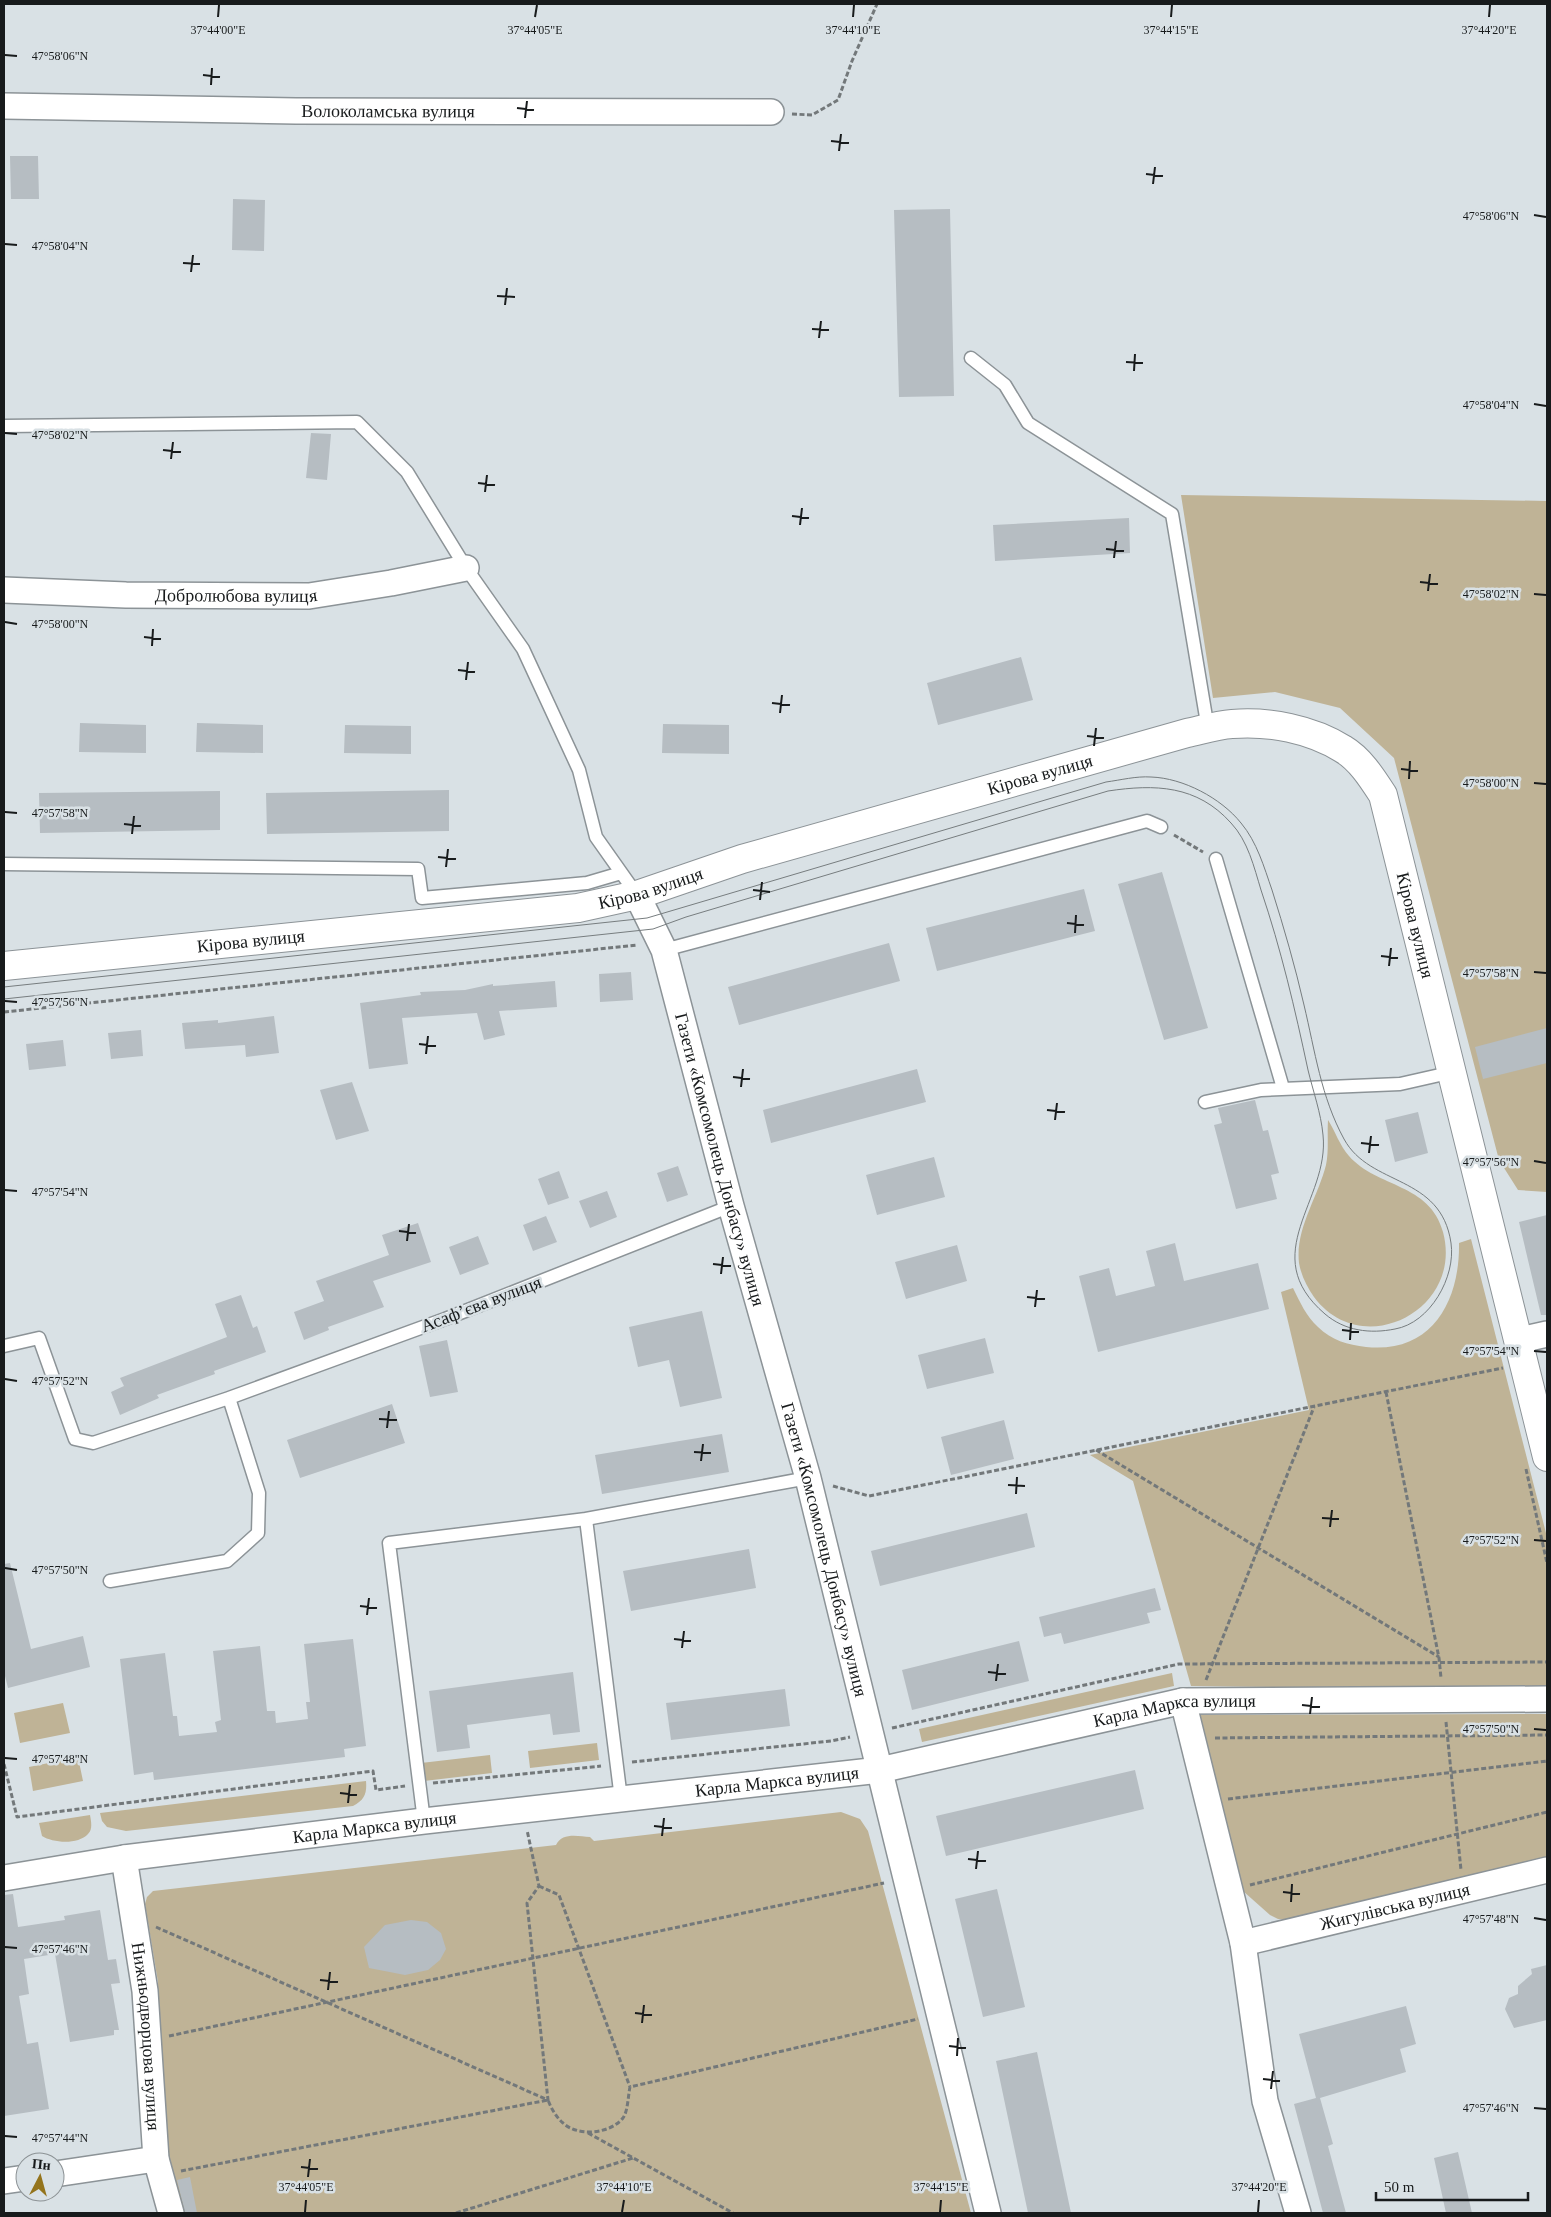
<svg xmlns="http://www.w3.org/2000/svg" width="1551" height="2217" font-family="'Times New Roman',serif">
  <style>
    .green { fill: #bfb396 }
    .building { fill: #b6bdc2 }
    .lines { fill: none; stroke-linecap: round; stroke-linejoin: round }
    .service-casing { stroke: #8c9397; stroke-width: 15 }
    .minor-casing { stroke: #8c9397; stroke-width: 28 }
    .secondary-casing { stroke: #8c9397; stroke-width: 30 }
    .path { stroke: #73787a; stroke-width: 3; stroke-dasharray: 5 2.5; stroke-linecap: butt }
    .service { stroke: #fff; stroke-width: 12 }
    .minor { stroke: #fff; stroke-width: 25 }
    .secondary { stroke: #fff; stroke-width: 28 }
    .tram { stroke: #777d7f; stroke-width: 1 }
    .ticks { fill: none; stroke: #181b1c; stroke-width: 2 }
    .labels { text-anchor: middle; stroke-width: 5; stroke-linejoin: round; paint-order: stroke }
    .street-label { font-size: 18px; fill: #181b1c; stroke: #d9e1e5 }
    .ticks-label { font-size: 12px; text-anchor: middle; fill: #181b1c; stroke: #d9e1e5; stroke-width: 5; stroke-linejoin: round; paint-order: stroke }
  </style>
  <rect width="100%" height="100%" fill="#d9e1e5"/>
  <!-- green -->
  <path class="green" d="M1181 495 1547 501V1192L1518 1190 1499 1160 1394 758 1340 708 1275 692 1213 698Z
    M1328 1120C1335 1131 1340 1146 1349 1156 1377 1188 1430 1183 1443 1232 1464 1310 1362 1362 1314 1297 1307 1287 1301 1275 1299 1263 1295 1229 1318 1197 1326 1165 1329 1151 1327 1134 1328 1120Z
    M1471 1239 1547 1537V1690L1191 1686 1133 1481 1090 1455 1309 1410 1281 1292 1293 1288C1300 1302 1306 1316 1318 1327 1331 1340 1348 1345 1366 1347 1432 1354 1460 1301 1459 1243Z
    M1172 1673 1174 1686 922 1742 919 1729Z
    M63 1703 70 1733 20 1743 14 1713Z
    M1547 1714V1857L1297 1920 1278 1919 1270 1915 1243 1891 1196 1715Z
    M597 1743 599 1760 530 1768 528 1751Z
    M490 1755 492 1773 424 1781 421 1763Z
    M78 1757 83 1781 33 1791 29 1767Z
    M366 1781C367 1793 365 1800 353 1806L126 1831 107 1827 102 1821 100 1813Z
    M841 1812 860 1819 868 1831 971 2213H182L160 2120 158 1982 145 1904 147 1897 153 1891 556 1845C562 1832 578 1836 590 1837L594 1841Z
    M90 1815C91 1821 93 1829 88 1834 78 1845 53 1843 42 1836L39 1823Z"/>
  <!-- building -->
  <path class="building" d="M10 156H38L39 199H11Z
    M233 199 265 200 264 251 232 250Z
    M950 209 954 396 899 397 894 210Z
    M311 433 331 434 327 480 306 478Z
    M1129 518 1130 553 995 561 993 525Z
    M1021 657 1033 700 938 725 927 683Z
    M80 723 146 725V753L79 752Z
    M197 723 263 725V753L196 752Z
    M663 724 729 725V754L662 753Z
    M345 725 411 726V754L344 753Z
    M449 790V831L267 834 266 793Z
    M220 791V830L40 833 39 793Z
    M1162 872 1208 1028 1164 1040 1118 884Z
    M1084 889 1095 931 937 971 926 928Z
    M889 943 900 981 739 1025 728 987Z
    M631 972 633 1000 600 1002 599 974Z
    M555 981 557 1007 499 1011 505 1035 484 1040 477 1013 402 1018 408 1064 369 1069 360 1003 421 995 420 992 465 990 493 984V986Z
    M274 1016 279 1053 246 1057 245 1045 185 1049 182 1023 218 1020V1023Z
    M1547 1028V1063L1483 1079 1475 1047Z
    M141 1030 143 1056 111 1059 108 1033Z
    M63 1040 66 1066 29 1070 26 1044Z
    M917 1069 926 1102 771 1143 763 1110Z
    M352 1082 369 1131 336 1140 320 1090Z
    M1255 1100 1263 1131 1268 1130 1279 1173 1271 1175 1277 1199 1236 1209 1214 1125 1222 1123 1218 1108Z
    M1418 1112 1428 1153 1395 1162 1385 1120Z
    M934 1157 945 1197 877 1215 866 1175Z
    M678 1166 688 1195 667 1202 657 1173Z
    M559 1171 569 1198 548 1205 538 1179Z
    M607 1191 617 1217 590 1228 579 1201Z
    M1547 1215V1315H1541L1519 1222Z
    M546 1216 557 1242 533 1251 523 1225Z
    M418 1223 431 1262 373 1281 384 1307 328 1327 329 1330 304 1340 294 1312 324 1301 316 1281 389 1255 382 1235Z
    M478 1236 489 1264 460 1275 449 1247Z
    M1175 1243 1184 1281 1258 1263 1269 1309 1098 1352 1079 1276 1109 1268 1116 1296 1155 1286 1146 1251Z
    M957 1245 967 1281 906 1299 895 1262Z
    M241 1295 253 1328 257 1326 266 1352 214 1371 215 1374 157 1395 159 1398 120 1415 111 1392 124 1386 120 1378 227 1337 215 1304Z
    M702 1311 722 1398 680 1407 669 1360 638 1367 629 1327Z
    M985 1338 994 1373 927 1389 918 1355Z
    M447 1340 458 1392 430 1397 419 1346Z
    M392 1404 405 1443 300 1478 287 1440Z
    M1004 1420 1014 1459 951 1475 941 1437Z
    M722 1434 729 1472 602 1494 595 1455Z
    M1027 1513 1035 1547 880 1586 871 1551Z
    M749 1549 756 1588 631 1611 623 1571Z
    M10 1563 31 1649 83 1636 90 1667 8 1688 4 1672V1564Z
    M1155 1588 1161 1610 1147 1613 1150 1623 1064 1644 1061 1633 1044 1637 1039 1617Z
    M353 1639 366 1746 344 1749 345 1757 154 1780 153 1772 134 1775 120 1659 165 1653 173 1716H177L179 1736 217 1732 215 1722 221 1720 213 1651 260 1646 267 1711H275L276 1723 308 1719 306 1702H310L304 1644Z
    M1019 1641 1029 1681 912 1710 902 1670Z
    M573 1672 580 1732 553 1735 550 1714 467 1725 470 1748 437 1752 429 1691Z
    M785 1689 790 1726 671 1740 666 1703Z
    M1135 1770 1144 1809 946 1856 936 1816Z
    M997 1889 1025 2007 983 2017 955 1899Z
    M13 1894 18 1927 65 1920 64 1916 100 1910 108 1960 116 1959 120 1983 111 1984 119 2030H114V2035L70 2042 55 1954 24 1959 29 1994 19 1996 27 2044 38 2042 49 2109 4 2116V1895Z
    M411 1920 427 1922 441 1933 446 1949 440 1960 428 1970 405 1975 369 1968 364 1947 385 1925Z
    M1547 1965V2020L1514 2028 1505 2009 1509 1998 1518 1994V1986L1532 1974 1531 1969Z
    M1406 2006 1416 2044 1400 2049 1406 2072 1320 2098 1333 2144 1328 2146 1346 2213H1323L1294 2104 1316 2098 1299 2034Z
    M1037 2052 1071 2213H1028L996 2061Z
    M1458 2152 1472 2213H1446L1434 2158Z
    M190 2177 197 2213H185L177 2180Z"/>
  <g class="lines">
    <defs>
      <path id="service" d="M971 358 1005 385 1028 423 1172 514 1208 729
        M4 426 357 422 407 472 466 568 523 649 579 770 596 837 637 895
        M1216 859 1283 1088
        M4 864 418 869 422 898 587 883 621 873
        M664 950 1147 821 1161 827
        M1205 1102 1261 1090 1400 1084 1453 1072
        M4 1346 39 1338 75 1439 93 1443 229 1398
        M586 1519 808 1478
        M110 1581 227 1561 258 1533 259 1493 229 1398 445 1319 731 1206
        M424 1821 389 1543 586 1519 621 1799"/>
      <g id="minor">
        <path id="s1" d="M4 106 296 111 771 112"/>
        <path id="s2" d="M4 590 126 595 309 596 391 583 466 568"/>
        <path id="s3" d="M637 895 664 950 731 1206 808 1478 988 2213"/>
        <path d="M1520 1340 1547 1334"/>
        <path d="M1183 1701 1243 1943 1265 2101 1298 2213"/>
        <path id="s4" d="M124 1858 145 1991 156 2159 171 2213"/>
        <path id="s5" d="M4 1878 124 1858 424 1821 880 1770 1183 1701 1547 1699"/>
        <path id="s6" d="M1243 1943 1547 1870"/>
        <path d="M55 2174 156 2159"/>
        <path d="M4 2181 25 2178"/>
      </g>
      <g id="secondary">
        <path id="s7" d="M4 966 578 908 637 895 742 859 1187 733C1201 730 1217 725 1232 724 1269 721 1311 729 1343 749 1360 759 1372 778 1383 795L1547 1457"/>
      </g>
    </defs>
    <!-- service casing -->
    <use href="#service" class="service-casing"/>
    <!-- minor casing -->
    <use href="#minor" class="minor-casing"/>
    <!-- secondary casing -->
    <use href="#secondary" class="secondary-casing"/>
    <!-- path -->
    <path class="path" d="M792 114 812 115 838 100 852 61 877 4
      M1174 835 1203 852
      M4 1012 637 945
      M1386 1392 1439 1658 1441 1678
      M1096 1450 1439 1657
      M1526 1469 1547 1563
      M833 1486 869 1496 1503 1368
      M1206 1680 1314 1407
      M1446 1722 1461 1870
      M892 1728 1179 1664 1547 1662
      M1215 1738 1547 1735
      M632 1762 831 1741 850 1737
      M4 1764 17 1817 373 1771 376 1790 405 1786
      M433 1783 601 1766
      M1228 1799 1547 1761
      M1250 1885 1547 1812
      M539 1886 559 1895 630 2087
      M156 1927 548 2100 527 1903 539 1886 527 1830
      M169 2036 884 1883
      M588 2133 733 2213
      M181 2171 548 2100C551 2108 556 2117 563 2123 578 2137 610 2134 623 2118 628 2111 628 2096 630 2087L918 2019
      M456 2213 633 2158"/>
    <!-- service -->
    <use href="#service" class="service"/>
    <!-- minor -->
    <use href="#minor" class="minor"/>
    <!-- secondary -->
    <use href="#secondary" class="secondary"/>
    <!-- tram -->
    <path class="tram" d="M4 987 647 918 1106 782C1121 780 1136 776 1151 777 1183 778 1221 798 1241 823 1257 842 1264 867 1272 890 1284 928 1295 966 1304 1005 1315 1051 1321 1097 1344 1139 1370 1187 1441 1174 1451 1243 1456 1277 1430 1323 1395 1329 1370 1334 1345 1331 1325 1314 1255 1254 1330 1200 1323 1135 1321 1113 1313 1091 1308 1070 1295 1009 1281 949 1261 890 1254 867 1248 841 1231 823 1197 785 1155 784 1108 791L686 917 653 929 4 999"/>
  </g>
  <!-- ticks -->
  <path class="ticks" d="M218 17 219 5M535 17 537 5M853 17 854 5M1171 17 1172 5M1489 17 1490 5M5 55 17 56M203 75 220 77M211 85 212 68M517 108 534 110M525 118 527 101M831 141 849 143M839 151 841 134M1146 174 1163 176M1153 184 1155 167M1534 215 1546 217M5 244 17 245M183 263 200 264M191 272 193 255M497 296 515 297M505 305 507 288M812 329 829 330M819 338 821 321M1126 362 1143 363M1134 371 1135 354M1534 404 1546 406M5 433 17 434M163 450 181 452M171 459 173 442M478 483 495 485M485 492 487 475M792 516 809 518M800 525 802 508M1106 549 1124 551M1114 558 1116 541M1420 582 1438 584M1428 591 1430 574M1534 594 1546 595M5 622 17 624M144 637 161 639M152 646 153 629M458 670 475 672M466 680 468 662M772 703 790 705M780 713 782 695M1087 736 1104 738M1094 746 1096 728M1401 769 1418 771M1409 779 1410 761M1534 783 1546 784M5 812 17 813M124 824 141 826M132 834 134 816M438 857 456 859M446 867 448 849M753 890 770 892M760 900 762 882M1067 923 1084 925M1075 933 1076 915M1381 956 1398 958M1389 966 1391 948M1534 972 1546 973M5 1001 17 1002M419 1044 436 1046M426 1054 428 1036M733 1077 750 1079M741 1087 743 1069M1047 1110 1065 1112M1055 1120 1057 1103M1361 1143 1379 1145M1369 1153 1371 1136M1534 1161 1546 1163M5 1190 17 1191M399 1231 416 1233M407 1241 409 1224M713 1264 731 1266M721 1274 723 1257M1027 1297 1045 1299M1035 1307 1037 1290M1342 1330 1359 1332M1350 1340 1351 1323M1534 1351 1546 1352M5 1379 17 1381M379 1419 397 1420M387 1428 389 1411M694 1452 711 1453M701 1461 703 1444M1008 1485 1025 1486M1016 1494 1017 1477M1322 1518 1339 1519M1330 1527 1332 1510M1534 1540 1546 1541M5 1568 17 1570M360 1606 377 1608M367 1615 369 1598M674 1639 691 1641M682 1648 684 1631M988 1672 1006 1674M996 1681 998 1664M1302 1705 1320 1707M1310 1714 1312 1697M1534 1729 1546 1730M5 1758 17 1759M340 1793 357 1795M348 1803 350 1785M654 1826 672 1828M662 1836 664 1818M968 1859 986 1861M976 1869 978 1851M1283 1892 1300 1894M1291 1902 1292 1884M1534 1918 1546 1920M5 1947 17 1948M320 1980 338 1982M328 1990 330 1972M635 2013 652 2015M642 2023 644 2005M949 2046 966 2048M957 2056 958 2038M1263 2079 1280 2081M1271 2089 1273 2071M1534 2108 1546 2109M5 2136 17 2137M301 2167 318 2169M308 2177 310 2159M305 2212 306 2200M622 2212 624 2200M940 2212 941 2200M1258 2212 1259 2200"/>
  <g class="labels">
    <!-- street labels -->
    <g class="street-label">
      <text dy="6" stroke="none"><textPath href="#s1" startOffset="384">Волоколамська вулиця</textPath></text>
      <text dy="6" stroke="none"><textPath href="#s2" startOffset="232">Добролюбова вулиця</textPath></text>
      <text dy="6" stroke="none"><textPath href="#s7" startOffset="1058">Кірова вулиця</textPath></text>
      <text dy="6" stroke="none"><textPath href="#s7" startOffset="652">Кірова вулиця</textPath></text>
      <text dy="6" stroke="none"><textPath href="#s7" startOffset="1568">Кірова вулиця</textPath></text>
      <text dy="6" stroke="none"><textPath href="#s7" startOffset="248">Кірова вулиця</textPath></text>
      <text dy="6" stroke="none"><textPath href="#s3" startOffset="278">Газети «Комсомолець Донбасу» вулиця</textPath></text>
      <text transform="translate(481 1304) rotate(-21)" y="6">Асаф’єва вулиця</text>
      <text dy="6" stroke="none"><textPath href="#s3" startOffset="682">Газети «Комсомолець Донбасу» вулиця</textPath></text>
      <text dy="6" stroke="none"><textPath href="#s5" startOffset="1184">Карла Маркса вулиця</textPath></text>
      <text dy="6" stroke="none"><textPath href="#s5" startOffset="779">Карла Маркса вулиця</textPath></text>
      <text dy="6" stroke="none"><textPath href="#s5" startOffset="374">Карла Маркса вулиця</textPath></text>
      <text dy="6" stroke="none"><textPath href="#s6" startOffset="156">Жигулівська вулиця</textPath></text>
      <text dy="6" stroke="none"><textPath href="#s4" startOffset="180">Нижньодворцова вулиця</textPath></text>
    </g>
  </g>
  <g class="ticks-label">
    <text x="218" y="34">37°44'00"E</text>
    <text x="535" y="34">37°44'05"E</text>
    <text x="853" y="34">37°44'10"E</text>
    <text x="1171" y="34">37°44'15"E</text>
    <text x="1489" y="34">37°44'20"E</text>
    <text x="60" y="60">47°58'06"N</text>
    <text x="1491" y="220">47°58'06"N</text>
    <text x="60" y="250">47°58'04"N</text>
    <text x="1491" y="409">47°58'04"N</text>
    <text x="60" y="439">47°58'02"N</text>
    <text x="1491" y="598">47°58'02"N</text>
    <text x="60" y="628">47°58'00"N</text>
    <text x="1491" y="787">47°58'00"N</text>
    <text x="60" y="817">47°57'58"N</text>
    <text x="1491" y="977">47°57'58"N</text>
    <text x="60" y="1006">47°57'56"N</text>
    <text x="1491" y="1166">47°57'56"N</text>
    <text x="60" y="1196">47°57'54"N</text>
    <text x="1491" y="1355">47°57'54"N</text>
    <text x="60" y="1385">47°57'52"N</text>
    <text x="1491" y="1544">47°57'52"N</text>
    <text x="60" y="1574">47°57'50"N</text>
    <text x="1491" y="1733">47°57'50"N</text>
    <text x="60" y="1763">47°57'48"N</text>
    <text x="1491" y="1923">47°57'48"N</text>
    <text x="60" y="1953">47°57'46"N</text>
    <text x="1491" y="2112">47°57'46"N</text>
    <text x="60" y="2142">47°57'44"N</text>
    <text x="306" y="2191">37°44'05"E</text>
    <text x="624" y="2191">37°44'10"E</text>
    <text x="941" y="2191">37°44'15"E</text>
    <text x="1259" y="2191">37°44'20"E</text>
  </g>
  <!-- border -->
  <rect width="1551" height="2217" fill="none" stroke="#181b1c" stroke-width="10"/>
  <!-- north arrow -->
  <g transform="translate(40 2177) rotate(6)"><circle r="24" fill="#d9e1e5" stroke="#8c9295"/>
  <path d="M0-4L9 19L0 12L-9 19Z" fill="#94741c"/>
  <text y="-8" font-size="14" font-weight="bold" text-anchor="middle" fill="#181b1c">Пн</text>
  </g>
  <!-- scale -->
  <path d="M1376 2192v8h152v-8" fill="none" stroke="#181b1c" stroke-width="2.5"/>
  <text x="1384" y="2192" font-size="15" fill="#181b1c" stroke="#d9e1e5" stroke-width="4" paint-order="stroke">50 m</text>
</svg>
